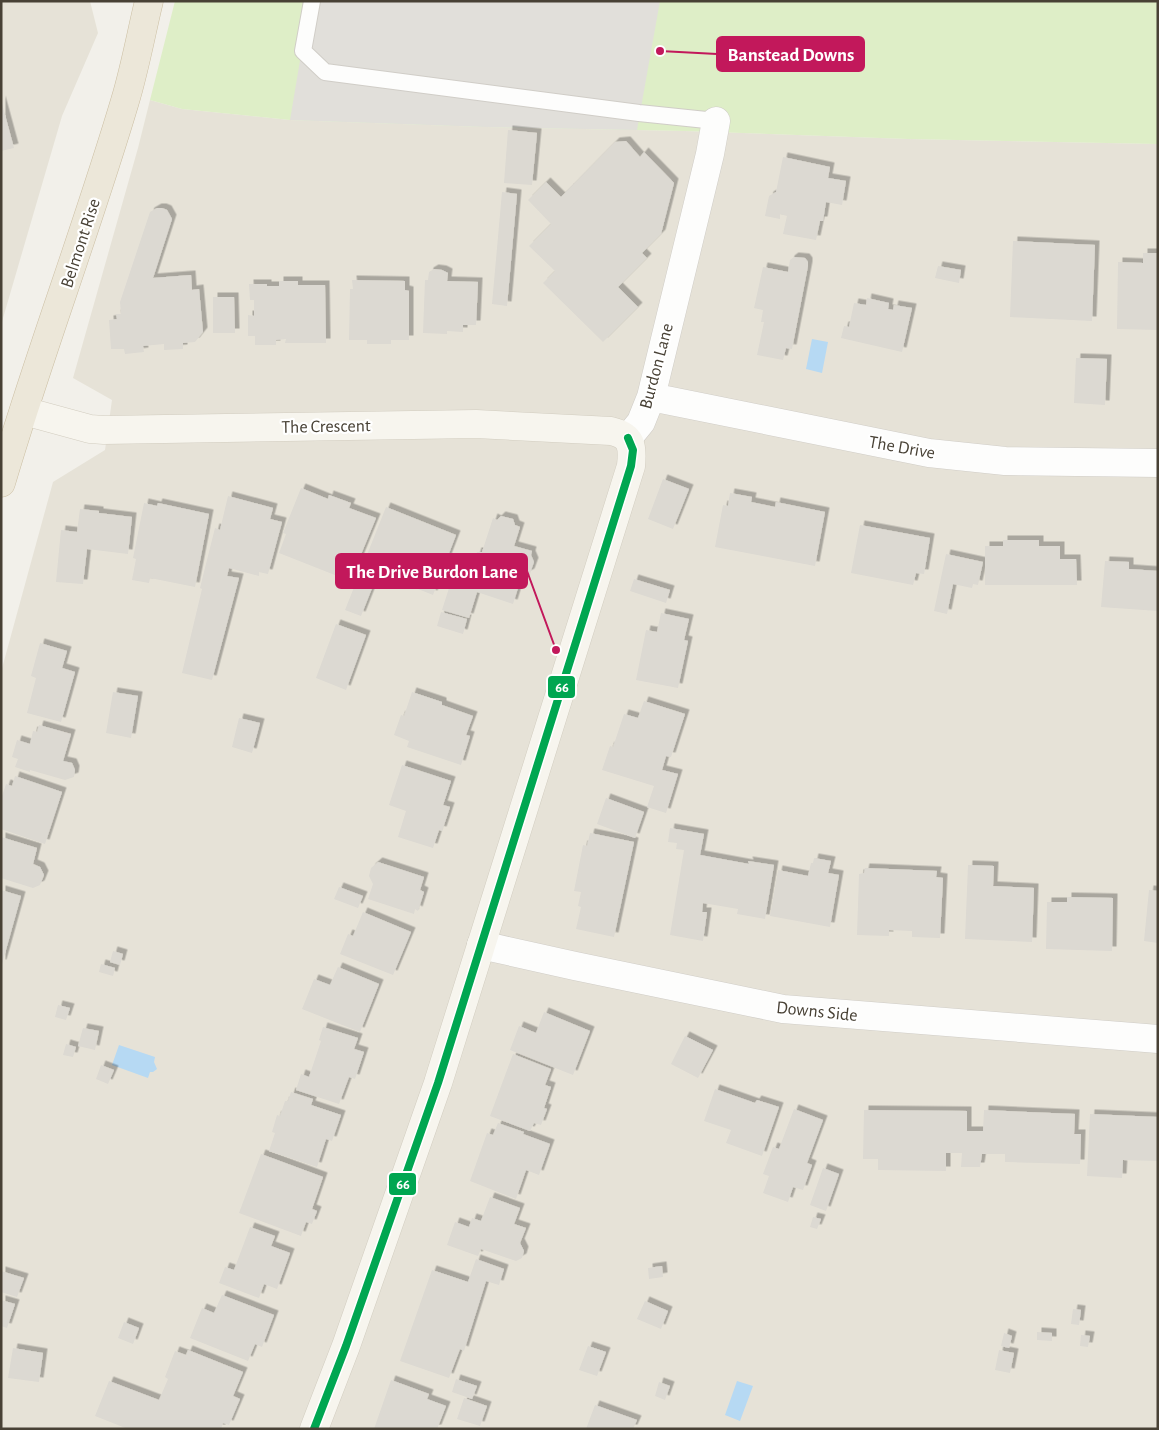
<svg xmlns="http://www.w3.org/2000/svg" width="1159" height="1430" font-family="'Alegreya Sans',sans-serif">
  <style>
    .residential { fill: #e6e2d7 }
    .green { fill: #deeec7 }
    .parking { fill: #e1dfda }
    .water { fill: #b6d9f3 }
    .building { fill: #dcd9d2; filter: url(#shadow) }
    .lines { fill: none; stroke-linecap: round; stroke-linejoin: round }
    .lane-casing { stroke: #d0cdc7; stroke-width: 18 }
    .street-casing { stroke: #d0cdc7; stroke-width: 29 }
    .secondary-casing { stroke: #d2cdc0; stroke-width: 29 }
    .highway-casing { stroke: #ccbfa3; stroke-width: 29 }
    .lane { stroke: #fdfdfc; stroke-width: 16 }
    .street { stroke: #fdfdfc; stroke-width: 28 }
    .secondary { stroke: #f7f5ee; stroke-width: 28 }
    .highway { stroke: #ece7d9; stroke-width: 28 }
    .bus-1-casing { stroke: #fff; stroke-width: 11 }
    .bus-1 { stroke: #00a651; stroke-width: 8 }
    .labels { text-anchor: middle; stroke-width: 4.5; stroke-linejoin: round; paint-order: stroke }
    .street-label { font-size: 18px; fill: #484135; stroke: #fff }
    .leader { fill: none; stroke: #c2185b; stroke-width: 2 }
    .callout-dot { fill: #c2185b; stroke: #fff; stroke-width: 2 }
    .callout { fill: #c2185b; stroke: #c2185b; stroke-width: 2 }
    .callout-label { font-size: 19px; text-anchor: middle; font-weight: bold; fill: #fff }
    .line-badge { stroke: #fff; stroke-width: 2 }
    .badge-label { font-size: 14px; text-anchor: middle; font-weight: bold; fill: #fff }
  </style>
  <defs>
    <filter id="shadow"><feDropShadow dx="4.5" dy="-4.5" stdDeviation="0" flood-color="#0004"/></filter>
  </defs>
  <rect width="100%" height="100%" fill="#f2f0ea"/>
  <!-- residential -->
  <path class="residential" d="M1 1H90L98 33 62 116 1 325Z
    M150 100 182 109 290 120 486 127 685 131 908 139 1158 144V1429H1V672L53 482 105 450 112 400 73 378 138 148Z"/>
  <!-- green -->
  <path class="green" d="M175 1H1158V144L908 139 685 131 486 127 290 120 182 109 150 100Z"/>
  <!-- parking -->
  <path class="parking" d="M310 1H660L637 130 486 127 290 120Z"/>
  <!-- water -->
  <path class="water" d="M812 339 828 342 822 373 806 369Z
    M119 1045 155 1057 154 1062 157 1069 153 1072H150L148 1078 112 1065Z
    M737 1381 753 1386 740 1421 725 1415Z"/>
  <!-- building -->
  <path class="building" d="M1 100 14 148 1 151Z
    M508 130 537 133 532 185 504 183Z
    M626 141 640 157 644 152 674 183 661 234 642 253 647 258 618 287 638 307 603 342 543 283 555 271 529 246 551 224 528 200 546 182 561 197 615 142Z
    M783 157 830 167 828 178 846 181 842 205 826 202 823 221H820L816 240 783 234 787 216 780 214V219L765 216 769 196 776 192Z
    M502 192 517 194 507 306 492 304Z
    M157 208H162L167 210 172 219 153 278 191 275 192 290 199 289 203 332 195 342 183 343V349L164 350V344L143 346 144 352 125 354 124 349H111L109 320 117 319 116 314H121L120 302 150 212Z
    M1013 241 1095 245 1092 321 1010 317Z
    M1143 253H1158V330L1117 329 1118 262 1143 263Z
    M794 257 805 258 808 262V266L792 349 786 348 783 360 757 355 764 322H761L763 310 754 308 763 267 788 272 790 260Z
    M938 266 961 270 959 283 935 278Z
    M434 269 442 270 448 273 447 281 478 282 476 325H463V332L447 331V334L423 333 425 280H428L429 272Z
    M352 280 405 281V290L409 291V340H391V344H367V340H349L350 289H353Z
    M279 281H298V285H325L326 343H285L286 339 276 340V345H255V336H248V315L254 316V300H250L249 284H267V286H279Z
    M213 297H234L235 333H213Z
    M867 298 889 303 888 309 893 310 894 305 912 308 902 352 841 338 844 326 849 327 854 303 866 305Z
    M1076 358 1107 359 1105 405 1074 403Z
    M663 479 689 489 673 529 648 519Z
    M301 488 328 499 329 495 351 503 349 508 376 518 350 581 279 553 286 534 283 533Z
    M730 493 752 497 751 502 775 507 776 502 825 512 815 566 715 547 723 505 728 506Z
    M228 496 273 508 270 519 282 522 268 574 259 572V576L229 568 227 576 239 578 212 680 182 673 202 589 200 588 215 528 220 530Z
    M144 503 157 506 158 503 209 514 195 587 150 578 149 583 132 580 136 559 133 558Z
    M386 507 456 535 433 595 378 573 361 616 345 610Z
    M80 509 99 511V513L132 517 128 554 87 549 83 584 56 582 61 530 77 532Z
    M501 516 513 519 515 525 520 527 514 546 532 551 531 555 534 562 530 573 526 575 521 589 518 588 513 604 477 592 469 618 442 610 456 566 471 571 477 552H482L493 518 497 520Z
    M860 525 930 538 924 574 916 573 913 585 851 573Z
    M1003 540H1039V546H1060V559H1076L1077 585H985V546H1003Z
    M946 554 983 562 978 585 973 584 972 588 953 584 947 614 934 611Z
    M1105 561 1129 562V569L1158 571V611L1101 607Z
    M634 579 670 590 666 603 630 591Z
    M441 612 467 619 463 634 437 626Z
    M661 613 689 619 684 640 688 641 678 688 636 680 646 630 657 632Z
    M336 624 366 635 346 690 316 678Z
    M40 643 67 651 62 668 75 672 61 722 27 713 36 678 31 676Z
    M113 692 138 696 131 738 106 733Z
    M412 692 442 702V705L473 716 466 735 470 736 461 765 407 747 409 741 394 735 401 715 404 716Z
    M644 701 685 714 671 757 666 756 662 770 678 774 666 813 647 807 654 786 602 770 610 746 613 747 624 714 638 718Z
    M239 718 260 723 252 753 232 747Z
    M39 725 71 734 63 761 72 763 75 770 74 777 65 780 30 770V772L15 767 18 759 12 757 17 740 30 744 33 731 37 732Z
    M402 765 451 781 443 805 450 807 442 831 439 830 433 848 398 837 406 811 389 805Z
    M15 776 62 792 45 844 1 829V799L6 784 12 786Z
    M606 798 644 812 635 838 597 824Z
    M670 828 704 834 700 855 749 864 748 861 774 865 765 919 737 914 738 909 703 903 702 912H707L703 941 670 935 684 850 676 849 677 843 668 842Z
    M590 833 634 842 614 937 576 929 581 907 578 906 581 892 574 891 583 845 587 846Z
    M1 837 37 848 33 864 40 867 44 875 40 885 33 888 1 878Z
    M814 858 831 861 828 873 839 875 830 927 770 916 778 870 808 876 811 863H813Z
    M378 862 424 877 420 890 424 892 418 911 415 909 414 914 368 899 373 884 369 876 371 868Z
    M968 865 994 866 993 886 1034 888 1032 942 965 939Z
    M865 868 937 871 936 877 943 878 940 938 912 937V931L889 930V936L857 935 859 874 864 873Z
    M339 887 363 896 358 908 334 899Z
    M1 890 21 896 2 964H1Z
    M1149 890 1158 891V943L1144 941Z
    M1067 897 1113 898 1112 951 1046 949 1047 902H1067Z
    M363 912 411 932 393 975 340 954 348 934 353 936Z
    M113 951 123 954 120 965 110 962Z
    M101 964 115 968 113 976 99 972Z
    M338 967 379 984 360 1032 302 1009 314 979 330 985Z
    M58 1005 70 1008 66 1020 55 1017Z
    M544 1012 590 1031 573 1075 510 1050 519 1026 536 1033Z
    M323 1027 358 1038 354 1049 364 1052 355 1079 349 1077 339 1104 296 1090 301 1074 309 1077 321 1041 319 1040Z
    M83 1028 99 1031 95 1050 78 1046Z
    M685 1036 713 1050 698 1078 671 1064Z
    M66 1044 76 1047 73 1057 63 1055Z
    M513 1054 551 1069 545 1085 551 1087 544 1108 547 1109 541 1125 534 1123 530 1131 490 1116Z
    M101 1065 114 1070 108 1084 96 1079Z
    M715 1089 755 1103 757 1100 779 1107 762 1156 726 1143 731 1130 704 1121Z
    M291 1092 313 1099 311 1105 341 1115 332 1141 326 1139 317 1167 269 1151 275 1133 272 1132 277 1115 280 1116 285 1101H288Z
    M794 1109 823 1120 807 1163 812 1165 803 1190 793 1187 788 1202 763 1193 769 1176 763 1174 773 1147 779 1149Z
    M864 1110 967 1111V1131H983L984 1110 1075 1114 1074 1134H1081L1080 1164 1005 1162V1154H982L980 1167H961L962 1153H946V1171L878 1170V1159H863Z
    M1090 1114 1158 1117V1161L1123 1160 1122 1178 1087 1176Z
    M498 1123 524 1132 523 1134 550 1144 539 1175 526 1170 516 1199 470 1181 487 1133 493 1135Z
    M261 1154 323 1177 312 1209 317 1211 312 1224 306 1222 301 1236 239 1213Z
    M823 1168 839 1174 826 1211 810 1205Z
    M490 1197 520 1208 514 1224 526 1228 520 1243 524 1251 522 1258 516 1261 481 1249 478 1256 447 1245 455 1222 469 1227 472 1218 481 1221Z
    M813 1217 821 1219 817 1229 810 1227Z
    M250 1227 275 1236 271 1246 290 1253 277 1289 264 1284 259 1298 219 1283 225 1267 234 1270Z
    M476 1259 504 1269 499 1285 486 1281 464 1351 460 1349 449 1378 400 1361 432 1270 468 1282Z
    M662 1266 663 1277 649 1279 648 1268Z
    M1 1271 24 1278 17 1297 1 1292Z
    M222 1295 274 1315 262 1347 255 1344 248 1361 190 1338 202 1308 214 1313Z
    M1 1300 15 1304 7 1328 1 1326Z
    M645 1301 668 1311 661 1329 637 1319Z
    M1073 1309 1081 1310 1079 1325 1071 1324Z
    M124 1322 139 1328 133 1344 118 1338Z
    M1037 1332 1052 1333V1341L1037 1340Z
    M1004 1333 1012 1336 1009 1348 1001 1346Z
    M1081 1335 1090 1336 1088 1347 1080 1346Z
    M588 1346 606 1352 597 1376 579 1370Z
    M13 1348 43 1353 39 1382 8 1378Z
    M188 1350 243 1372 233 1396 240 1399 229 1425 223 1423 221 1429H128L95 1416 109 1381 159 1400 168 1379 165 1377 175 1351 186 1355Z
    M999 1350 1014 1353 1010 1373 995 1370Z
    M456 1379 477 1386 472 1399 452 1392Z
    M391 1380 429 1394 427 1399 446 1406 437 1429H374Z
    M659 1382 670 1386 665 1400 655 1396Z
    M464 1398 487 1406 480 1426 457 1419Z
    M595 1405 637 1420 633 1429H586Z"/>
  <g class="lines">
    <defs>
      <path id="lane" d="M312 1 303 51 325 72 639 113 716 121"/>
      <path id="street" d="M651 397 929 453 1005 461 1158 463
        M628 438 641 422 651 397 710 154 716 121
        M481 945 575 966 783 1009 1158 1039"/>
      <path id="secondary" d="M24 411 90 429 104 430 476 424 611 431C632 436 633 446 631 466L438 1083 346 1346 314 1429"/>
      <path id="highway" d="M1 483C39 354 87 229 125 101 135 68 141 34 149 1"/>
    </defs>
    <!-- lane casing -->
    <use href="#lane" class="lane-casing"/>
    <!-- street casing -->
    <use href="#street" class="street-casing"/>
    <!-- secondary casing -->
    <use href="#secondary" class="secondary-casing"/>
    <!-- highway casing -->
    <use href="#highway" class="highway-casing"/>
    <!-- lane -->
    <use href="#lane" class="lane"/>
    <!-- street -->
    <use href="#street" class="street"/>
    <!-- secondary -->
    <use href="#secondary" class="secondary"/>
    <!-- highway -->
    <use href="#highway" class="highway"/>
    <defs>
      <path id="bus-1" d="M314 1429 346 1346 438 1083 631 466 633 450 628 438"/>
    </defs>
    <!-- bus-1 casing -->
    <use href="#bus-1" class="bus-1-casing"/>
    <!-- bus-1 -->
    <use href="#bus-1" class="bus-1"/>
  </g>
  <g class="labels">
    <!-- street labels -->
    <g class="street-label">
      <text transform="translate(80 243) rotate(-72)" y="6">Belmont Rise</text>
      <text transform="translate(656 366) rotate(-75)" y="6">Burdon Lane</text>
      <text transform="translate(326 426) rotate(-1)" y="6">The Crescent</text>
      <text transform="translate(902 447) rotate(10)" y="6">The Drive</text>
      <text transform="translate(817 1011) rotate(6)" y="6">Downs Side</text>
    </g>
  </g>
  <!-- callouts -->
  <path class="leader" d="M660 51L717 54M556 650L527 571"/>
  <g class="callout-dot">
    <circle cx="660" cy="51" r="5"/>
    <circle cx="556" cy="650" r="5"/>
  </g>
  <g class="callout">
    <rect x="717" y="37" width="147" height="34" rx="5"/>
    <rect x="336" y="554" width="191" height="34" rx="5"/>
  </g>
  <g class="callout-label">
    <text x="791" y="61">Banstead Downs</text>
    <text x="432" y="578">The Drive Burdon Lane</text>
  </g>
  <g class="line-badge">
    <rect x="547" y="675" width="29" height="24" rx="5" fill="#00a651"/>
    <rect x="388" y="1172" width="29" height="24" rx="5" fill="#00a651"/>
  </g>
  <g class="badge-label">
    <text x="562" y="692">66</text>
    <text x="403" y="1189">66</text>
  </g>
  <!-- border -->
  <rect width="1159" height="1430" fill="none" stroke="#484135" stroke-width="5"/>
</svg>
